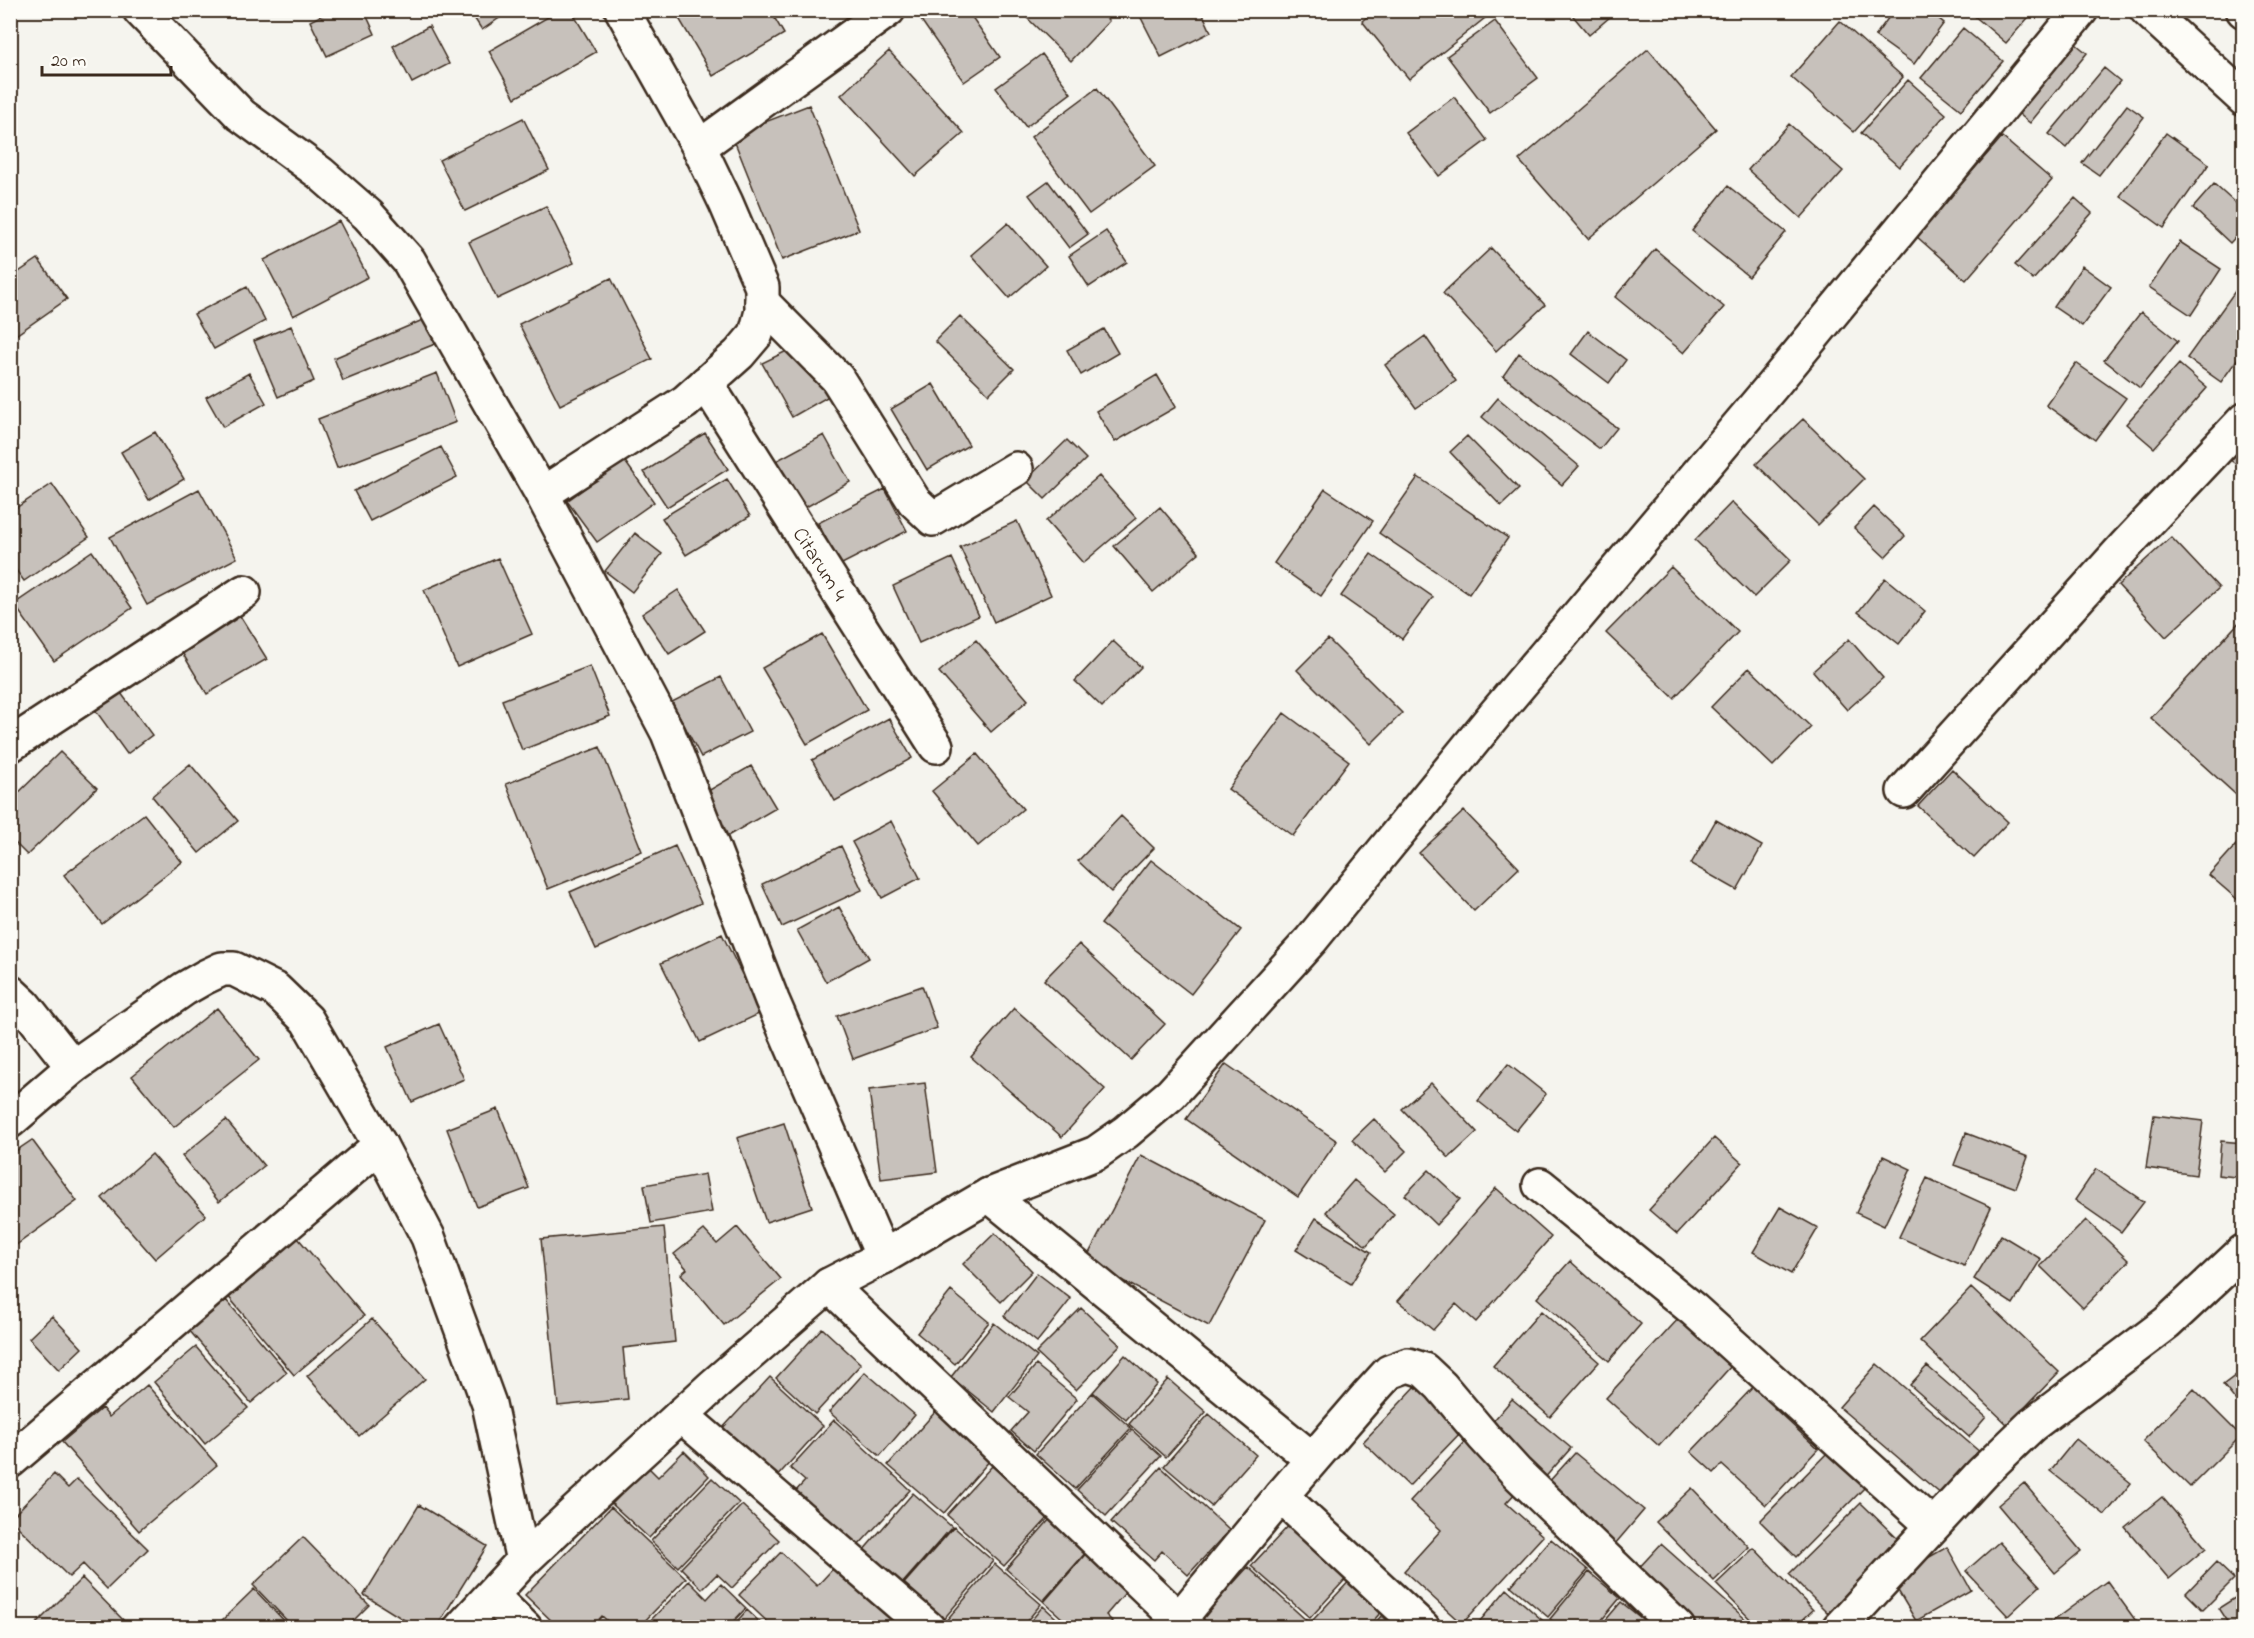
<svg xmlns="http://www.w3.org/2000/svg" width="2254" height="1638" font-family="'Indie Flower',sans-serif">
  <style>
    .building { fill: #c7c1bb; stroke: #3b2a1e; stroke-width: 1.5 }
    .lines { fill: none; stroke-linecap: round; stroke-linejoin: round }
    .minor-casing { stroke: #3b2a1e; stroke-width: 38 }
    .major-casing { stroke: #3b2a1e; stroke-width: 38 }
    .minor { stroke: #fdfcf7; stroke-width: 33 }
    .major { stroke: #fdfcf7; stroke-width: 33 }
    .labels { text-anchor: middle; stroke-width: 5; stroke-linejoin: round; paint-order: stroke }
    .street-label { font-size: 21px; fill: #3b2a1e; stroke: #fdfcf7 }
  </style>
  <rect width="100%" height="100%" fill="#f5f4ee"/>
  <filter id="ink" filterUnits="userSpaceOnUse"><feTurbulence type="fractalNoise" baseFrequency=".0167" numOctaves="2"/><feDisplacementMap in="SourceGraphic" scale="12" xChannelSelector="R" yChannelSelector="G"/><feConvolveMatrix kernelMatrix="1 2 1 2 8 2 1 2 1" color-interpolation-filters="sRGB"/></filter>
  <g filter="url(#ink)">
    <!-- building -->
    <path class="building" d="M332 10H364L375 34 327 56 310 21Z
      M469 10H511L482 30Z
      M560 10H571L596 52 515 98 489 51Z
      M684 10H770L784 34 713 76 677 15Z
      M914 10H967L1000 57 964 82Z
      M1019 10H1099L1109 21 1071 61Z
      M1137 10H1201L1211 32 1161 57Z
      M1375 10H1495L1409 79 1362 21Z
      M1568 10H1618L1589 35Z
      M1894 10H1928L1944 23 1914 64 1875 36Z
      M1975 10H2035L2006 43 1972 14Z
      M1495 21 1538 78 1490 113 1447 56Z
      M1840 21 1903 77 1854 132 1791 77Z
      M429 26 449 64 412 83 393 46Z
      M1963 28 2003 61 1961 110 1921 78Z
      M2071 40 2087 53 2030 123 2014 110Z
      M1648 49 1716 129 1588 239 1519 160Z
      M889 51 964 133 915 176 841 95Z
      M1042 54 1071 93 1026 127 996 88Z
      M2104 68 2120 81 2066 148 2049 134Z
      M1908 80 1946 114 1899 167 1861 133Z
      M1097 88 1155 166 1089 214 1031 137Z
      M1454 97 1487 140 1439 176 1406 133Z
      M809 105 859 230 782 260 732 135Z
      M2127 105 2144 117 2099 175 2082 163Z
      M523 118 549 170 465 211 439 160Z
      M1789 124 1843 171 1801 218 1748 170Z
      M2166 133 2209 164 2164 228 2120 196Z
      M2002 137 2052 180 1966 280 1916 236Z
      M1048 181 1088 234 1069 248 1029 195Z
      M2214 184 2244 211V228L2230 243 2193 208Z
      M1728 186 1786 232 1749 277 1692 231Z
      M2075 198 2092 213 2033 280 2015 265Z
      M546 206 574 263 497 299 469 242Z
      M339 221 368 277 293 316 264 260Z
      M1008 223 1046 266 1009 298 971 255Z
      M1106 231 1127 262 1089 287 1069 256Z
      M2180 242 2221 269 2191 315 2149 287Z
      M1491 248 1545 305 1496 351 1443 293Z
      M1655 249 1724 307 1684 353 1615 297Z
      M38 259 67 299 10 339V278Z
      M2082 266 2111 287 2082 326 2054 307Z
      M611 278 652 359 560 405 519 324Z
      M247 287 265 321 214 349 194 314Z
      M2238 287 2244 291V350L2221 382 2187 358Z
      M2141 312 2178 341 2140 388 2104 360Z
      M960 316 1014 369 989 394 935 341Z
      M425 319 435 344 343 381 334 358Z
      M291 326 314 381 278 397 254 341Z
      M1104 329 1118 353 1081 375 1067 350Z
      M1588 331 1626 360 1609 383 1571 354Z
      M1425 336 1456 381 1416 408 1385 365Z
      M801 344 829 396 792 417 762 363Z
      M1519 353 1617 428 1600 449 1503 376Z
      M2076 363 2126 398 2095 440 2046 405Z
      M2179 364 2207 388 2154 448 2126 424Z
      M249 373 266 403 223 427 206 397Z
      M437 373 456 422 337 468 318 419Z
      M1157 375 1176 407 1115 442 1096 411Z
      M933 384 969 445 927 470 891 409Z
      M1498 398 1579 466 1562 485 1482 417Z
      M1803 419 1864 479 1818 525 1756 464Z
      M155 432 184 479 149 500 121 452Z
      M705 433 728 469 667 507 644 472Z
      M824 435 850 482 801 510 774 462Z
      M1467 436 1519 489 1501 506 1450 452Z
      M1067 440 1086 459 1045 499 1026 480Z
      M2244 441V470L2229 459Z
      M441 447 457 477 370 521 354 491Z
      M624 460 654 502 597 542 567 501Z
      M1099 476 1136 518 1083 563 1046 521Z
      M1418 477 1508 538 1469 594 1379 533Z
      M727 479 750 516 686 555 662 518Z
      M52 484 89 537 24 581 10 562V512Z
      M199 489 237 558 147 605 110 537Z
      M885 489 907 531 840 565 818 523Z
      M1325 489 1373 521 1321 596 1274 563Z
      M1732 502 1791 560 1754 597 1695 540Z
      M1160 507 1199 553 1153 592 1114 546Z
      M1874 507 1905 536 1885 557 1854 528Z
      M1017 521 1051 595 994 622 960 547Z
      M635 533 662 554 632 592 605 571Z
      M2171 537 2219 588 2166 637 2118 585Z
      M92 551 132 608 54 661 14 604Z
      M1371 554 1433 597 1402 639 1341 596Z
      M498 558 532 634 457 667 424 590Z
      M952 558 979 616 919 643 893 586Z
      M1671 567 1738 632 1674 698 1606 633Z
      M1885 578 1925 611 1899 644 1858 612Z
      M678 590 705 631 669 654 642 614Z
      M237 611 267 659 207 694 178 646Z
      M2244 617V802L2151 718Z
      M822 634 867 710 807 744 762 668Z
      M1328 639 1402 713 1371 744 1297 670Z
      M1849 639 1883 678 1847 710 1813 671Z
      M976 640 1028 700 991 732 939 672Z
      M1113 641 1141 667 1102 707 1075 681Z
      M590 666 610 716 522 750 502 700Z
      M1749 668 1811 727 1773 766 1711 707Z
      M721 677 750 732 701 757 672 702Z
      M118 689 152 735 127 754 93 707Z
      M1284 713 1349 761 1293 836 1228 789Z
      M889 718 912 758 835 801 812 760Z
      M600 747 642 851 548 889 506 784Z
      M60 752 97 788 27 855 10 838V801Z
      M977 754 1023 809 978 846 932 791Z
      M190 764 238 821 199 853 152 796Z
      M751 766 776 808 726 837 701 795Z
      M1952 769 2008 822 1974 858 1918 806Z
      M1464 811 1519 868 1474 911 1419 853Z
      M144 814 182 862 102 924 64 875Z
      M1121 816 1154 848 1111 892 1078 861Z
      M1716 820 1762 846 1737 890 1691 864Z
      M891 821 920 878 882 898 852 842Z
      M2244 836V905L2209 875Z
      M675 846 701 903 596 949 570 892Z
      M841 846 862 890 782 927 762 884Z
      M1151 860 1241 930 1191 994 1101 924Z
      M839 907 869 958 826 982 797 930Z
      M722 934 761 1013 700 1042 661 963Z
      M1079 944 1165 1024 1131 1060 1044 980Z
      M922 986 937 1028 853 1059 837 1016Z
      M217 1008 259 1060 174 1127 132 1076Z
      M1014 1008 1105 1089 1062 1137 971 1057Z
      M439 1024 464 1079 412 1102 387 1047Z
      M1226 1064 1337 1141 1298 1197 1186 1119Z
      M1508 1064 1546 1094 1516 1131 1478 1101Z
      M925 1083 937 1172 881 1179 869 1090Z
      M1431 1083 1477 1132 1449 1158 1402 1109Z
      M498 1109 529 1188 477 1207 447 1129Z
      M2154 1115 2203 1121 2196 1175 2146 1168Z
      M1374 1119 1406 1151 1385 1172 1352 1140Z
      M226 1120 264 1166 219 1202 182 1156Z
      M784 1123 812 1207 766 1222 737 1138Z
      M1966 1133 2028 1157 2016 1188 1954 1165Z
      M1714 1138 1742 1163 1677 1234 1649 1210Z
      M32 1140 77 1201 12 1248 10 1155Z
      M2221 1141 2244 1143V1178L2218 1175Z
      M152 1154 206 1215 155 1259 102 1198Z
      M1141 1155 1265 1220 1209 1326 1085 1261Z
      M1883 1156 1911 1169 1884 1226 1856 1213Z
      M2096 1169 2144 1202 2121 1232 2075 1200Z
      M1429 1170 1460 1199 1436 1225 1405 1195Z
      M705 1174 712 1212 651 1223 644 1185Z
      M1927 1178 1991 1207 1964 1266 1899 1237Z
      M1354 1180 1394 1214 1366 1246 1326 1212Z
      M1496 1188 1551 1237 1476 1322 1456 1304 1433 1330 1398 1301Z
      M1780 1207 1818 1228 1791 1274 1753 1252Z
      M1316 1218 1371 1252 1351 1284 1296 1250Z
      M2086 1220 2129 1261 2083 1308 2040 1266Z
      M664 1227 675 1342 623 1348 628 1399 558 1406 541 1239Z
      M737 1227 781 1279 724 1325 681 1274 687 1269 674 1254 704 1230 717 1244Z
      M292 1231 364 1316 294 1375 222 1289Z
      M995 1233 1032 1271 1001 1302 963 1264Z
      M2001 1235 2041 1259 2013 1304 1974 1279Z
      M1570 1261 1641 1324 1609 1361 1537 1298Z
      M1037 1273 1071 1299 1037 1342 1004 1316Z
      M1971 1288 2059 1372 2008 1425 1920 1341Z
      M951 1291 989 1322 955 1364 917 1333Z
      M226 1300 287 1372 251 1403 189 1330Z
      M1081 1308 1120 1345 1076 1390 1036 1353Z
      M1541 1311 1599 1362 1550 1417 1493 1366Z
      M52 1316 82 1348 59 1370 29 1338Z
      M1679 1318 1732 1365 1659 1446 1606 1398Z
      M372 1319 425 1379 359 1436 307 1376Z
      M994 1323 1037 1357 994 1412 951 1377Z
      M822 1328 861 1364 815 1414 776 1378Z
      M196 1347 248 1408 205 1444 154 1382Z
      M1125 1355 1157 1384 1126 1420 1093 1392Z
      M1877 1364 1981 1453 1943 1496 1839 1407Z
      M1036 1365 1077 1399 1034 1451 1011 1431 1028 1412 1009 1397Z
      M1927 1366 1986 1417 1969 1437 1910 1385Z
      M2244 1369V1411L2223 1385Z
      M865 1372 915 1415 880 1456 829 1412Z
      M770 1377 823 1426 774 1480 720 1431Z
      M1168 1379 1206 1412 1166 1457 1129 1424Z
      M147 1385 217 1465 139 1531 62 1442 102 1408 109 1417Z
      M1417 1385 1464 1429 1409 1486 1363 1442Z
      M1755 1385 1777 1404 1774 1408 1818 1449 1766 1505 1722 1465 1714 1473 1691 1452Z
      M2194 1389 2241 1436 2190 1487 2143 1441Z
      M1092 1393 1131 1428 1075 1489 1036 1454Z
      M1512 1399 1571 1448 1542 1481 1484 1432Z
      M936 1411 991 1459 944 1513 888 1465Z
      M1209 1414 1256 1455 1211 1506 1164 1466Z
      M834 1420 910 1490 855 1549 794 1493 805 1481 790 1468Z
      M1132 1430 1161 1456 1106 1516 1077 1490Z
      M2076 1439 2131 1483 2105 1515 2050 1471Z
      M1466 1441 1519 1489 1506 1503 1543 1536 1462 1624 1404 1571 1441 1530 1410 1501Z
      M1834 1446 1871 1481 1796 1557 1760 1521Z
      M684 1451 709 1476 649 1538 612 1504 648 1467 658 1477Z
      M1575 1453 1644 1510 1615 1544 1546 1485Z
      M992 1466 1049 1517 1004 1566 947 1515Z
      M1161 1467 1229 1530 1188 1575 1162 1551 1154 1560 1111 1522Z
      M54 1474 68 1488 77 1479 148 1549 107 1589 83 1564 69 1577 10 1519Z
      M712 1478 739 1503 678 1567 651 1541Z
      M2024 1483 2081 1551 2055 1573 1998 1505Z
      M1692 1488 1749 1547 1714 1581 1656 1522Z
      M913 1493 952 1527 901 1585 862 1552Z
      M2162 1497 2206 1548 2169 1579 2125 1527Z
      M1861 1503 1902 1543 1830 1615 1789 1574Z
      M419 1505 487 1546 436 1628H417L364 1595Z
      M742 1505 779 1540 732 1588 717 1574 702 1589 681 1568Z
      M611 1507 686 1578 638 1628H615L602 1616 591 1628H559L525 1595Z
      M1051 1518 1088 1550 1043 1601 1006 1569Z
      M1294 1520 1352 1572 1310 1618 1251 1566Z
      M954 1527 993 1561 942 1621 902 1586Z
      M303 1537 369 1605 346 1628H294L253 1585Z
      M1551 1539 1588 1570 1548 1617 1511 1586Z
      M1999 1542 2040 1586 2008 1616 1966 1571Z
      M1661 1544 1750 1623 1746 1628H1698L1635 1572Z
      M1947 1547 1971 1590 1916 1621 1891 1579Z
      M1754 1548 1813 1610 1794 1628H1759L1716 1584Z
      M1089 1550 1131 1586 1106 1615 1112 1621 1106 1628H1073L1044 1602Z
      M781 1552 817 1586 841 1560 907 1623 902 1628H774L739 1595Z
      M2216 1562 2234 1579 2203 1610 2186 1593Z
      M995 1564 1041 1604 1021 1628H948L944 1623Z
      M1248 1567 1307 1621 1301 1628H1203L1197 1623Z
      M1589 1572 1620 1598 1595 1628H1560L1550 1619Z
      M1355 1575 1388 1604 1367 1628H1319L1312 1621Z
      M82 1578 129 1626 127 1628H32Z
      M689 1581 707 1599 721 1584 746 1608 727 1628H643Z
      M2107 1581 2141 1628H2043Z
      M254 1589 291 1628H214Z
      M1507 1589 1551 1628H1474Z
      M2244 1592V1628H2232L2219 1608Z
      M1621 1602 1651 1626 1599 1628Z
      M1043 1606 1067 1628H1025Z
      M747 1610 766 1628H731Z
      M1381 1616 1395 1628H1371Z"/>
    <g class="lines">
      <defs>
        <g id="minor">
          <path d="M140 10 241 115 320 173 368 215 409 261 542 494 668 733 772 1000 883 1257"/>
          <path d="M699 147 888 10"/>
          <path d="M762 302 837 378 914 501 933 519 1016 469"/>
          <path id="s1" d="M706 383 936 746"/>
          <path d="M542 494 685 402 739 354 756 334 762 311V287L726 203 699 147 622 10"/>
          <path d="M10 745 244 592"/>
          <path d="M1904 791 2126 545 2244 420"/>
          <path d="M10 992 24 1005 73 1067"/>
          <path d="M10 1121 73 1067 184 989 205 977 222 969H234L276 990 307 1020 380 1145 428 1237 489 1404 523 1561"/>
          <path d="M1540 1185 1694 1310 1932 1525"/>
          <path d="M989 1195 1312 1459"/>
          <path d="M829 1285 1188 1628"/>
          <path d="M681 1415 928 1628"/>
          <path d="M10 1461 380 1145"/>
          <path d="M1281 1496 1423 1628"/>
          <path d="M492 1596 525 1628"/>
          <path d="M461 1628 523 1561 575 1512 714 1385 829 1285 883 1257 989 1195 1096 1153 1126 1132 1171 1094 1311 940 1496 713 1772 386 2081 10"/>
          <path d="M1172 1628 1281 1496 1369 1394 1389 1372 1408 1365 1424 1370 1441 1386 1484 1437 1517 1473 1678 1628"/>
          <path d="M1839 1628 1982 1473 2032 1425 2167 1323 2244 1251"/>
        </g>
        <path id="major" d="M2147 10 2244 99
          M2243 10 2244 11"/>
      </defs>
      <!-- minor casing -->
      <use href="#minor" class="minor-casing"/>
      <!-- major casing -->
      <use href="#major" class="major-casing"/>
      <!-- minor -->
      <use href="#minor" class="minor"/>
      <!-- major -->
      <use href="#major" class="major"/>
    </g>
  </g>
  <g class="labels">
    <!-- street labels -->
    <g class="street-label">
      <text dy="7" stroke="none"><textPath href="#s1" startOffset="214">Citarum 4</textPath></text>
    </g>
  </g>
  <!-- margin -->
  <rect width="2254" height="1638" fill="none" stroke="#fdfcf7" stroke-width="36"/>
  <rect x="18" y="18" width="2218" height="1602" fill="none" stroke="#3b2a1e" stroke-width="2" filter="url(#ink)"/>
  <!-- scale -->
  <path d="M42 66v9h129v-9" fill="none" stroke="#3b2a1e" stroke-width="3"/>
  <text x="51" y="66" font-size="18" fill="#3b2a1e" stroke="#fdfcf7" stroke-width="4.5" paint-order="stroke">20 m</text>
</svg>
